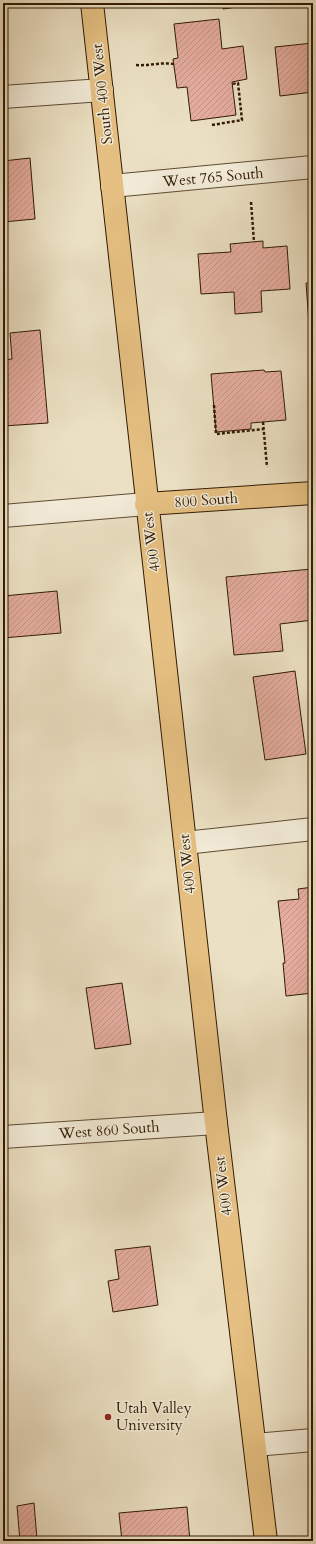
<svg xmlns="http://www.w3.org/2000/svg" width="316" height="1544" font-family="Cardo,serif">
  <style>
    .building { fill: url(#building-hatch); stroke: #301a03 }
    .lines { fill: none; stroke-linecap: round; stroke-linejoin: round }
    .minor-casing { stroke: #5f4c33; stroke-width: 24 }
    .major-casing { stroke: #301a03; stroke-width: 24 }
    .path { stroke: #301a03; stroke-width: 2.5; stroke-dasharray: 3 2; stroke-linecap: butt }
    .minor { stroke: #f2ebd8; stroke-width: 22 }
    .major { stroke: #e6c082; stroke-width: 22 }
    .poi-dot { fill: #8f2418; stroke: #f2ebd8; stroke-width: 1.5 }
    .labels { text-anchor: middle; stroke-width: 3; stroke-linejoin: round; paint-order: stroke }
    .street-label { font-size: 15px; fill: #301a03; stroke: #f2ebd8 }
    .poi-label { font-size: 15px; fill: #301a03; stroke: #f2ebd8; text-anchor: start }
  </style>
  <defs>
    <pattern id="building-hatch" width="6" height="6" patternUnits="userSpaceOnUse"><rect width="6" height="6" fill="#e5ad9f"/><path d="M-1 1l2-2M0 6l6-6M5 7l2-2" fill="none" stroke="#c59487"/></pattern>
  </defs>
  <rect width="100%" height="100%" fill="#ebe0c3"/>
  <filter id="stains"><feTurbulence type="fractalNoise" baseFrequency=".005" numOctaves="4"/><feColorMatrix values="0 0 0 0 .2 0 0 0 0 .09 0 0 0 0 .02 0 0 0 .5 -.17"/></filter>
  <radialGradient id="worn" r=".72"><stop offset=".6" stop-color="#630" stop-opacity="0"/><stop offset="1" stop-color="#630" stop-opacity=".3"/></radialGradient>
  <!-- building -->
  <path class="building" d="M222 3H265L223 9Z
    M219 19 222 49 243 46 247 79 232 82 236 115 191 121 187 87 177 88 173 59 178 58 174 24Z
    M313 43V92L280 96 275 47Z
    M30 158 35 219 3 222V161Z
    M263 241V248L287 246 290 289 261 291 262 312 235 314 234 292 201 294 198 254 231 252 230 244Z
    M306 283H313V323L309 324Z
    M40 330 48 423 3 426V360L12 359 10 333Z
    M264 370 265 372 281 371 286 420 251 423V429L216 432 211 374Z
    M312 569 313 620 280 624 283 651 234 655 226 577Z
    M57 591 61 633 3 638V596Z
    M295 671 306 754 265 760 253 677Z
    M313 887V993L286 996 283 963H285L278 901 299 899 298 889Z
    M122 983 131 1044 95 1049 86 988Z
    M150 1246 158 1305 113 1312 108 1281 119 1279 115 1250Z
    M34 1503 37 1539 20 1541 17 1506Z
    M187 1507 190 1541H122L119 1513Z"/>
  <g class="lines">
    <defs>
      <path id="minor" d="M3 97 102 90
        M112 186 313 167
        M3 516 146 504
        M185 843 313 829
        M3 1137 216 1123
        M255 1445 313 1440"/>
      <path id="major" d="M92 3 216 1123 266 1541
        M146 504 313 493"/>
    </defs>
    <!-- minor casing -->
    <use href="#minor" class="minor-casing"/>
    <!-- major casing -->
    <use href="#major" class="major-casing"/>
    <!-- path -->
    <path class="path" d="M136 65C149 66 161 62 174 64
      M212 125 242 120 238 83 232 84
      M251 202 254 242
      M214 405 216 434 264 429
      M263 422 267 467"/>
    <!-- minor -->
    <use href="#minor" class="minor"/>
    <!-- major -->
    <use href="#major" class="major"/>
  </g>
  <!-- markers -->
  <circle class="poi-dot" cx="108" cy="1417" r="4"/>
  <g class="labels">
    <!-- street labels -->
    <g class="street-label">
      <text transform="translate(102 94) rotate(-96)" y="5">South 400 West</text>
      <text transform="translate(213 177) rotate(-5)" y="5">West 765 South</text>
      <text transform="translate(206 500) rotate(-4)" y="5">800 South</text>
      <text transform="translate(151 542) rotate(-97)" y="5">400 West</text>
      <text transform="translate(187 864) rotate(-96)" y="5">400 West</text>
      <text transform="translate(109 1130) rotate(-4)" y="5">West 860 South</text>
      <text transform="translate(223 1186) rotate(-97)" y="5">400 West</text>
    </g>
    <!-- poi labels -->
    <g class="poi-label">
      <text x="116" y="1413">Utah Valley<tspan x="116" dy="17">University</tspan></text>
    </g>
  </g>
  <!-- margin -->
  <rect width="316" height="1544" fill="none" stroke="#ebe0c3" stroke-width="16"/>
  <rect x="4" y="4" width="308" height="1536" fill="none" stroke="#301a03" stroke-width="2"/>
  <rect x="8" y="8" width="300" height="1528" fill="none" stroke="#301a03"/>
  <rect width="100%" height="100%" filter="url(#stains)"/>
  <rect width="100%" height="100%" fill="url(#worn)"/>
</svg>
